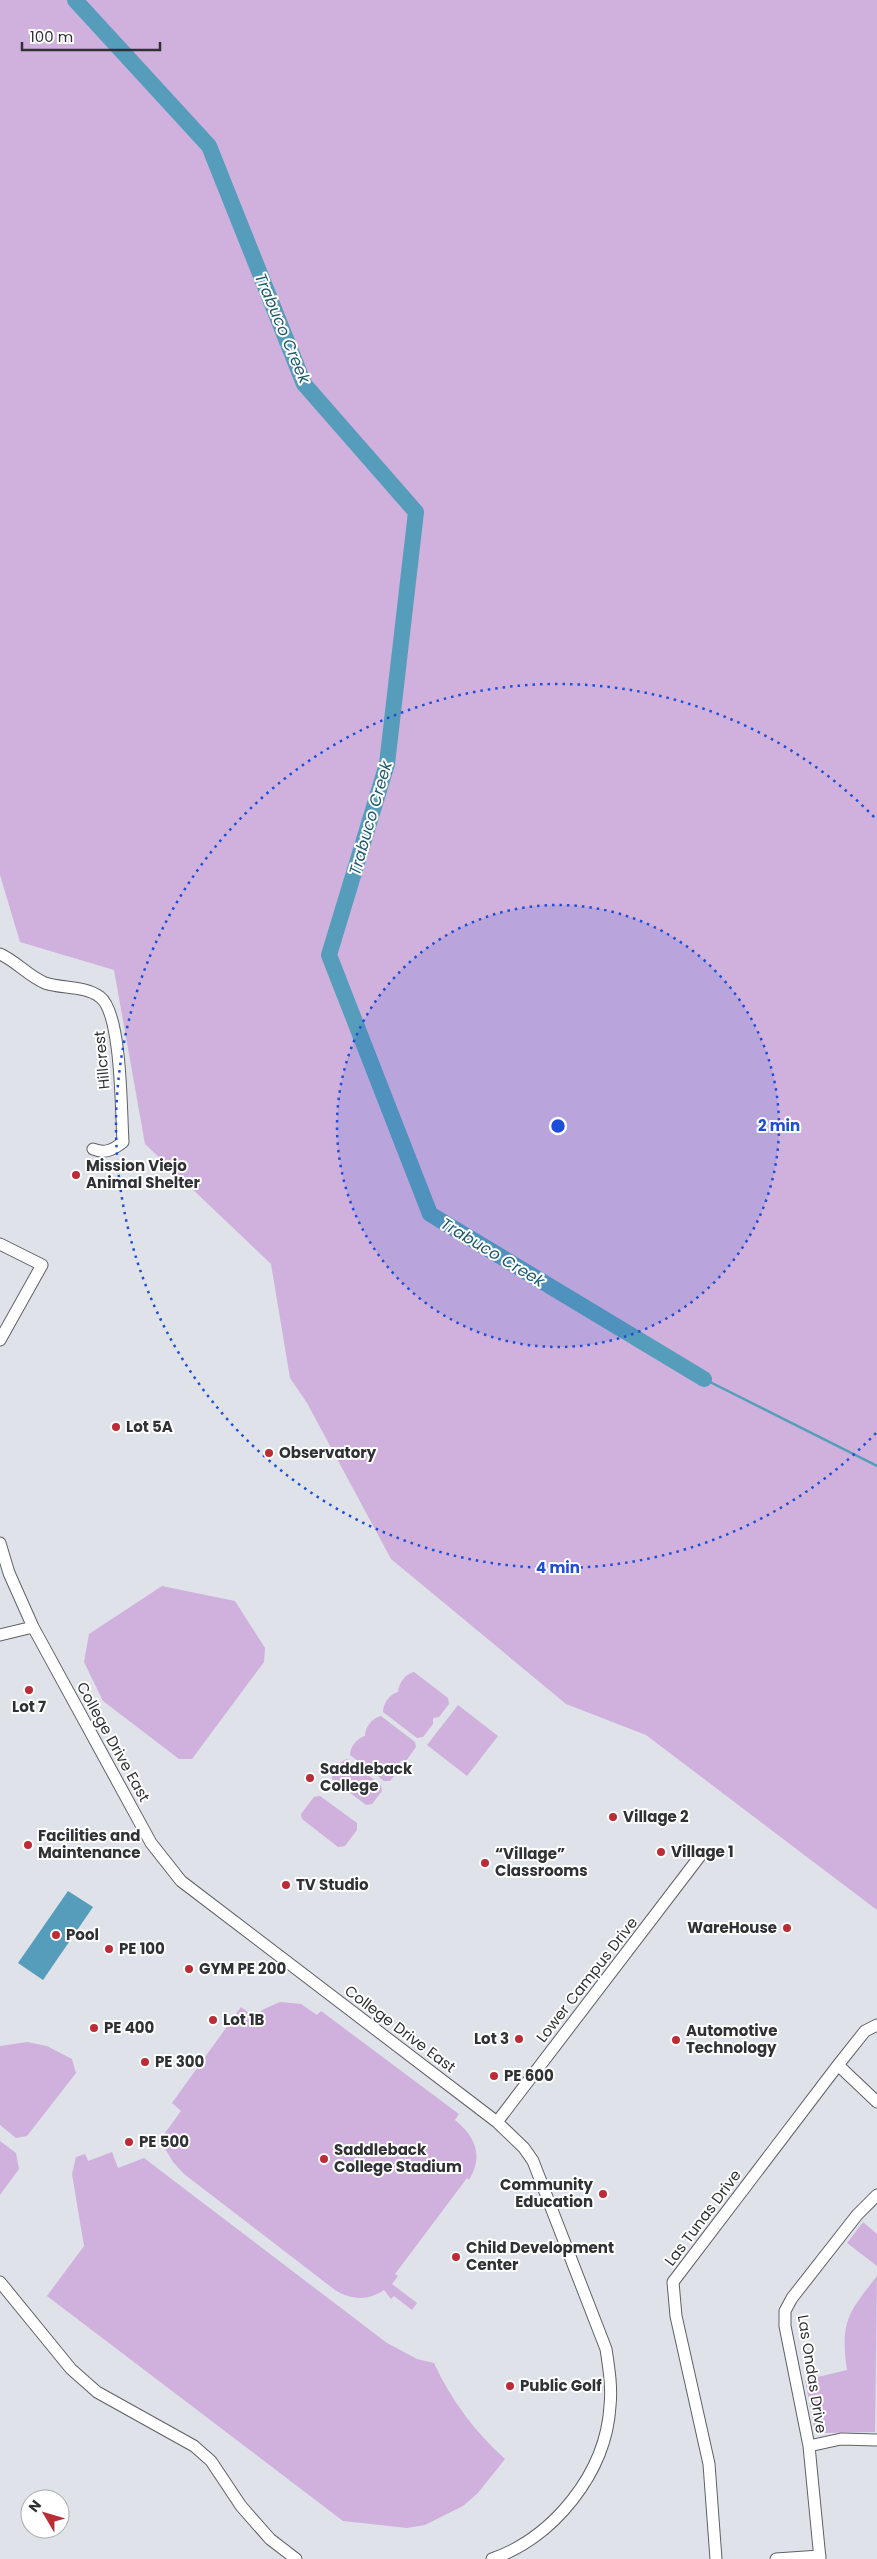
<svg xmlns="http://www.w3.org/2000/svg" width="877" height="2559" font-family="Poppins,sans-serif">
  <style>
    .green { fill: #d0b1dd }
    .water { fill: #559dba }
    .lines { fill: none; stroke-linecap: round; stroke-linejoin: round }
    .stream { stroke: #559dba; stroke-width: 2.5 }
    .river { stroke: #559dba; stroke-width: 16 }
    .minor-casing { stroke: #5f6167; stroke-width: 13 }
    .minor { stroke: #fff; stroke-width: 11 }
    .ring { fill: none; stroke: #1d4ed8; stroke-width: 2.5; stroke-dasharray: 2.5 5 }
    .poi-dot { fill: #bc2c36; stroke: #fff; stroke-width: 2 }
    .labels { text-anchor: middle; stroke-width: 4; stroke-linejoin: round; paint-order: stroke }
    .street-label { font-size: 15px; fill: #303134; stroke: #fff }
    .poi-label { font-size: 15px; font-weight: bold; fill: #303134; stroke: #fff; text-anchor: start }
    .water-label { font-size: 16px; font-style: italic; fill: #205a6f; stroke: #fff }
    .centre { fill: #1d4ed8; stroke: #fff; stroke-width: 2.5 }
    .ring-label { font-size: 15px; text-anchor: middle; font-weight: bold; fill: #1d4ed8; stroke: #fff; stroke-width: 4; stroke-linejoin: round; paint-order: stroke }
  </style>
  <rect width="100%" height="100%" fill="#dfe2e9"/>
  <!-- green -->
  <path class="green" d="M0 0H877V1910L646 1735 566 1704 391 1559 307 1403 290 1378 271 1264 145 1144 114 970 20 942 0 875Z
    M162 1586 235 1601 265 1648 264 1662 192 1759H179L103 1701 84 1662 89 1634Z
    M414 1672 448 1698 449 1704 439 1717 433 1718V1724L423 1737 417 1738 383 1712C383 1703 390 1694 398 1692 399 1683 405 1674 414 1672Z
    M458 1705 498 1736 467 1776 427 1745Z
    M381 1716 415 1742 416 1747 406 1761H400L401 1768 390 1781H384L350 1755C350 1747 357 1738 365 1736 365 1727 372 1718 381 1716Z
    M347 1759 381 1785 382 1791 372 1804 366 1805 332 1779C332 1770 339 1762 347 1759Z
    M320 1796 357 1823V1830L345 1846 338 1847 302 1819 301 1814 314 1797Z
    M280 2002 301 2004 317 2015 321 2011 459 2114 455 2120C475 2136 484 2156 469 2180L467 2178 395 2274 398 2276 392 2284 417 2303 412 2310 394 2296 391 2299 384 2290C368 2301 351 2300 335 2290L184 2174 173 2162 160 2140 181 2111 172 2103 241 2007 256 2018 262 2010Z
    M27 2042 47 2046 72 2059 76 2073 27 2136 16 2138 0 2125V2046Z
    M0 2141 16 2153 19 2169 0 2195Z
    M112 2152 118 2168 144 2158 387 2343 417 2359 434 2363C451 2400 475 2432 505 2459L478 2493 463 2506 425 2525 407 2528 343 2521 47 2296 84 2246 72 2174 76 2157 85 2154 88 2161Z
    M863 2222 877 2234V2266L847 2243Z
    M877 2276 875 2432 823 2433 814 2426 805 2380 847 2370C840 2322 848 2313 877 2276Z"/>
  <!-- water -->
  <path class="water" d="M68 1891 93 1907 43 1980 18 1963Z"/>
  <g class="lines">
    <!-- stream -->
    <path class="stream" d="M704 1379 877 1466"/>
    <!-- river -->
    <path class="river" d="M75 0 209 146 304 384 416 512 387 764 329 955 430 1214 704 1379"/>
    <defs>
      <path id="minor" d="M0 954C16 961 28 976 45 983 62 989 84 985 100 997 122 1013 121 1113 123 1142 113 1150 105 1154 93 1149
        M0 1244 42 1265 0 1340
        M0 1543 9 1573 33 1627 151 1843 181 1881 497 2122 524 2148 533 2161 606 2349C609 2369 612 2387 610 2406 606 2473 554 2537 492 2559
        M0 1635 33 1627
        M838 2065 877 2102
        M497 2122 700 1856
        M0 2282 71 2369 97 2392 194 2446 211 2461 241 2506 270 2539 296 2559
        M809 2446 841 2439 877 2440
        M716 2559 709 2464 676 2316 673 2282 838 2065 865 2031 877 2025
        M776 2559 820 2556
        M820 2559 809 2446 785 2326V2311L792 2298 857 2215 877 2195"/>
    </defs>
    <!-- minor casing -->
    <use href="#minor" class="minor-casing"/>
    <!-- minor -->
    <use href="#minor" class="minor"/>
  </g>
  <!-- distance rings -->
  <circle cx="558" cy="1126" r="221" fill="#1d4ed8" fill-opacity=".12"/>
  <g class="ring">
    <circle cx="558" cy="1126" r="221"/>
    <path d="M876 1433A442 442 0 1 1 876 819"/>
  </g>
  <!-- markers -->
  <g class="poi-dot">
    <circle cx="76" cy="1175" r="5"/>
    <circle cx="116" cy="1427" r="5"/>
    <circle cx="269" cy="1453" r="5"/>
    <circle cx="29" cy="1690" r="5"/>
    <circle cx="310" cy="1778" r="5"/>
    <circle cx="613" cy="1817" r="5"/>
    <circle cx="28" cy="1845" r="5"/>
    <circle cx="661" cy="1852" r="5"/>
    <circle cx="485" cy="1863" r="5"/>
    <circle cx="286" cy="1885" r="5"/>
    <circle cx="787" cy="1928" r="5"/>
    <circle cx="56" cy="1935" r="5"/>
    <circle cx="109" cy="1949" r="5"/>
    <circle cx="189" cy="1969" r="5"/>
    <circle cx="213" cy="2020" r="5"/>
    <circle cx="94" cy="2028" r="5"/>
    <circle cx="519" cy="2039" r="5"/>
    <circle cx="676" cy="2040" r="5"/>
    <circle cx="145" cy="2062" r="5"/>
    <circle cx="494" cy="2076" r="5"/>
    <circle cx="129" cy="2142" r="5"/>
    <circle cx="324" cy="2159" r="5"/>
    <circle cx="603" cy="2194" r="5"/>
    <circle cx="456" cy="2257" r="5"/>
    <circle cx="510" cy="2386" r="5"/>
  </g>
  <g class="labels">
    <!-- street labels -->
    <g class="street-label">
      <text transform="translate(102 1060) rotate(-95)" y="5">Hillcrest</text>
      <text transform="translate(113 1742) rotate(61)" y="5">College Drive East</text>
      <text transform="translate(587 1980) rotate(-52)" y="5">Lower Campus Drive</text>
      <text transform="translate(400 2029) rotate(37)" y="5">College Drive East</text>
      <text transform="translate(703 2218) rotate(-53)" y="5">Las Tunas Drive</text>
      <text transform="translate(812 2374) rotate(81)" y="5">Las Ondas Drive</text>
    </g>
    <!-- poi labels -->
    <g class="poi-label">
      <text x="86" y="1171">Mission Viejo<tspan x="86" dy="17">Animal Shelter</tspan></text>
      <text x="126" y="1432">Lot 5A</text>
      <text x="279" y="1458">Observatory</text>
      <text x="29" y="1712" text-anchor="middle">Lot 7</text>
      <text x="320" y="1774">Saddleback<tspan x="320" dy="17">College</tspan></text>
      <text x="623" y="1822">Village 2</text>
      <text x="38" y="1841">Facilities and<tspan x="38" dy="17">Maintenance</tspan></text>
      <text x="671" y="1857">Village 1</text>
      <text x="495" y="1859">“Village”<tspan x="495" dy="17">Classrooms</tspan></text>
      <text x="296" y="1890">TV Studio</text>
      <text x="777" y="1933" text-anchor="end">WareHouse</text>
      <text x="66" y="1940">Pool</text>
      <text x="119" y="1954">PE 100</text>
      <text x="199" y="1974">GYM PE 200</text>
      <text x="223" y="2025">Lot 1B</text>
      <text x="104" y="2033">PE 400</text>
      <text x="686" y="2036">Automotive<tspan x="686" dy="17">Technology</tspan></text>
      <text x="509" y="2044" text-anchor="end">Lot 3</text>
      <text x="155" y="2067">PE 300</text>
      <text x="504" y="2081">PE 600</text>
      <text x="139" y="2147">PE 500</text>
      <text x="334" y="2155">Saddleback<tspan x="334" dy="17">College Stadium</tspan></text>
      <text x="593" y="2190" text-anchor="end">Community<tspan x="593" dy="17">Education</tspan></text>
      <text x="466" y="2253">Child Development<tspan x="466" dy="17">Center</tspan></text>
      <text x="520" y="2391">Public Golf</text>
    </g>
    <!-- water labels -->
    <g class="water-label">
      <text transform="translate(283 328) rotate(67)" y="6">Trabuco Creek</text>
      <text transform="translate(370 818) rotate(-74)" y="6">Trabuco Creek</text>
      <text transform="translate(493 1252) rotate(31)" y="6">Trabuco Creek</text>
    </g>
  </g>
  <circle cx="558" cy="1126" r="8" class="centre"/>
  <g class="ring-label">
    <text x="779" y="1131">2 min</text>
    <text x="558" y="1573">4 min</text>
  </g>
  <!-- north arrow -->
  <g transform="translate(45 2514) rotate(308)"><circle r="24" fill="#ffffff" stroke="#acadae"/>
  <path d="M0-4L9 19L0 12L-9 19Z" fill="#bc2c36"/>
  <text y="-8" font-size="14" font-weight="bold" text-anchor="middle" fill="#303134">N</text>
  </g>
  <!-- scale -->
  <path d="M22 42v8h138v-8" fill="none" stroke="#303134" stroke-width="2.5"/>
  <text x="30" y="42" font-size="15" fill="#303134" stroke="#ffffff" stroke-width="4" paint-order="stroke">100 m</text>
</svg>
